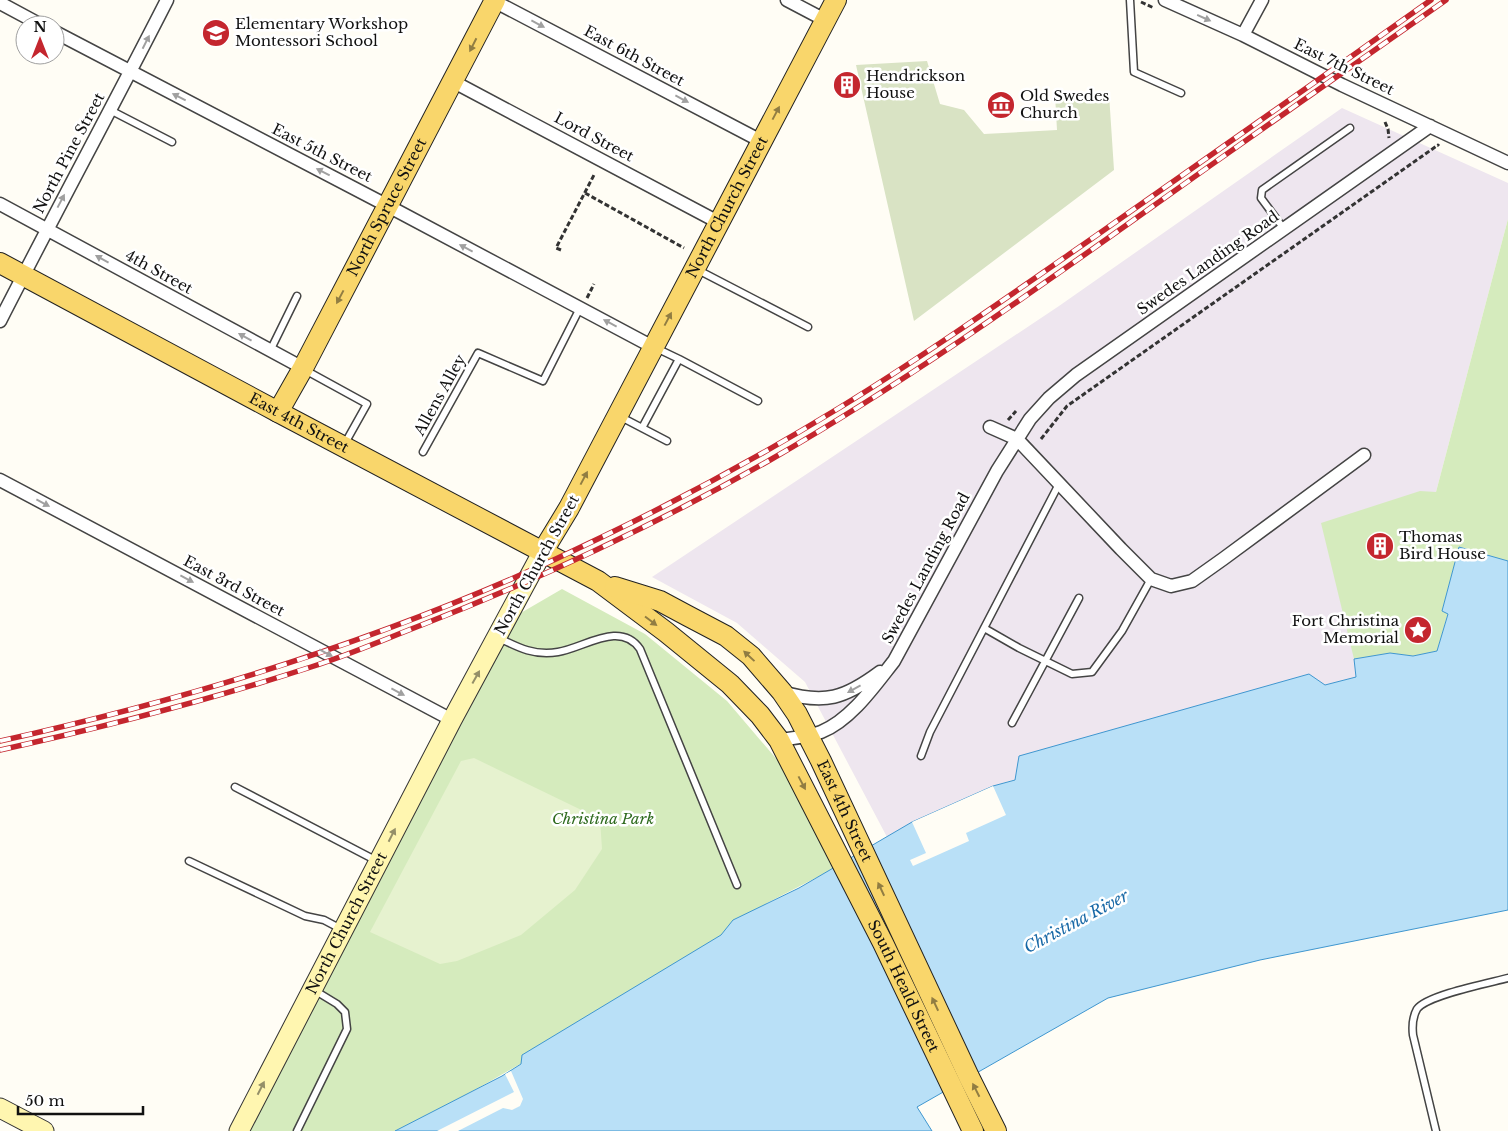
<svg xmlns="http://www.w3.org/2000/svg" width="1508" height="1131" font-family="'Libre Baskerville',serif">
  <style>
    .industrial { fill: #eee6ef }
    .green { fill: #d5ebbd }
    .cemetery { fill: #d9e3c4 }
    .pitch { fill: #e6f2cf }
    .water { fill: #b9e0f7; stroke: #3f96cf }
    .pier { fill: #fffdf5 }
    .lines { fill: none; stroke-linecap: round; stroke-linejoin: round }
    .lane-casing { stroke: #444; stroke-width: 9 }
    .street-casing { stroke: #444; stroke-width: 15 }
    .secondary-casing { stroke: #333; stroke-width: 21 }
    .primary-casing { stroke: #222; stroke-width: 22 }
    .path { stroke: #333; stroke-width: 3; stroke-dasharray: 5 2.5; stroke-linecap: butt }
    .lane { stroke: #fff; stroke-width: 6 }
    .street { stroke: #fff; stroke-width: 12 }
    .secondary { stroke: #fff6b0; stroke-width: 19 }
    .primary { stroke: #f9d66b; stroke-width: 20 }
    .rail-casing { stroke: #c4262e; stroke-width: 5.5 }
    .rail { stroke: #fff; stroke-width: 4; stroke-dasharray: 11; stroke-linecap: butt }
    .oneway { fill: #a0a0a0 }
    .oneway2 { fill: #917d42 }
    .oneway3 { fill: #948f68 }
    .labels { text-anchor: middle; stroke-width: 5; stroke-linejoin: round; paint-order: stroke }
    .poi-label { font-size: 15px; fill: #111; stroke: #fff; text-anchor: start }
    .street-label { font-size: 15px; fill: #111; stroke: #fff }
    .park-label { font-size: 15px; font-style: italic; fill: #2f6b1f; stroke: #fff }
    .water-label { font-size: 16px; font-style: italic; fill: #1768a6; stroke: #fff }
  </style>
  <rect width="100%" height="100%" fill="#fffdf5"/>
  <!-- industrial -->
  <path class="industrial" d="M1342 108 1508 183V219L1436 492 1354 659 1356 677 1325 685 993 786 912 822 887 837 805 682 737 623 652 577 1059 306Z"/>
  <!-- green -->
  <path class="green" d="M1508 219V561L1459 547 1442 611 1448 613 1437 651 1413 656 1390 653 1354 659 1321 523 1420 491 1436 492Z
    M562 589 645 634 727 701 785 769 833 869 767 903 723 947 404 1131H247L519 614Z"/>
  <!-- cemetery -->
  <path class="cemetery" d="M927 61 940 104 964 110 984 134 1057 130 1055 95 1109 94 1114 170 914 321 856 65Z"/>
  <!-- pitch -->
  <path class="pitch" d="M474 758 600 819 602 849 575 890 521 935 457 961 440 964 370 932 461 761Z"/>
  <!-- water -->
  <path class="water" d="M1459 547 1508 561V910L1260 960 1108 998 917 1107 932 1131H395L502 1076 521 1064 522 1055 721 935 733 920 799 888 912 822 993 786 1015 780 1019 756 1309 674 1325 685 1356 677 1354 659 1390 653 1413 656 1437 651 1448 614 1442 611Z"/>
  <!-- pier -->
  <path class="pier" d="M993 786 1006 815 966 833 969 841 913 866 910 860 926 853 912 822Z
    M511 1071 523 1099 520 1106 512 1110 503 1108 458 1131H437L514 1092 505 1074Z"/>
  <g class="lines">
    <defs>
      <path id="lane" d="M1130 0 1134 72 1181 93
        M110 110 172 142
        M1284 229 1261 198 1262 190 1350 128
        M698 270 808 327
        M270 351 297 296
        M679 359 758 401
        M305 370 367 404 344 445
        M621 417 667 441
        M642 428 679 359 656 348
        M423 452 478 353 543 381 580 308
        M984 628 1019 648 1072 674 1092 672 1122 631 1151 579
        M499 638C519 648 535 656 558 652 584 648 620 620 640 649L737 885
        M1012 723 1079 598
        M921 756 930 732 1059 484
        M235 787 377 861
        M189 861 305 916 324 920 341 929
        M297 1131 347 1029 345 1012 337 1004 314 990
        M1436 1131 1413 1035C1412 1026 1412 1018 1417 1009 1427 995 1489 983 1508 978"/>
      <path id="street" d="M492 0 761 141
        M787 0 825 20
        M1165 0 1243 35 1342 85 1508 163
        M0 3 41 25
        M55 32 388 206 653 347
        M1243 35 1262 0
        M454 82 718 222
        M0 204 303 368
        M0 321C55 213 112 108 167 0
        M990 427 1017 439 1121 549 1151 579 1171 586 1192 581 1223 559 1364 455
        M0 480 452 720
        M782 692C825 705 845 698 880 672
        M779 740C793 738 808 737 821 732 851 720 875 685 894 661L997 471 1030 419 1049 398 1076 375 1430 126"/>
      <g id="secondary">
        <path d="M0 1108 44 1131"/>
        <path id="s1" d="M239 1131 452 720 543 551"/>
      </g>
      <g id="primary">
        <path id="s2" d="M0 263 278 412 598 581 666 632 730 684 760 715 779 740 883 943 973 1131"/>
        <path id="s3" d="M278 412 303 368 495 0"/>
        <path id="s4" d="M543 551 569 508 836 0"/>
        <path id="s5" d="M615 587 660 601 688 616 726 636 751 656 782 692 797 714 821 761 969 1077 996 1131"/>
      </g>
    </defs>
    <!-- lane casing -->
    <use href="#lane" class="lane-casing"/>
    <!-- street casing -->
    <use href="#street" class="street-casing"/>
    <!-- secondary casing -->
    <use href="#secondary" class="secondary-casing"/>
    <!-- primary casing -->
    <use href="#primary" class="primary-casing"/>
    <!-- path -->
    <path class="path" d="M1141 2 1154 8
      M1385 122 1388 129 1389 138
      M585 193 684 248
      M561 250 556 248 595 173
      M587 298 594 284
      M1008 420 1016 411
      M1041 439 1067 406 1438 145 1439 146"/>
    <!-- lane -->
    <use href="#lane" class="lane"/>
    <!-- street -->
    <use href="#street" class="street"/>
    <!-- secondary -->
    <use href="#secondary" class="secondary"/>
    <!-- primary -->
    <use href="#primary" class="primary"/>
    <defs>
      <path id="rail" d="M0 741C207 695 411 631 602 537 683 498 762 455 839 408 927 354 1012 294 1097 235 1208 157 1320 79 1431 0
        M0 750C105 727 209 700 311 667 348 655 383 640 419 626 540 579 657 524 770 460 899 386 1021 300 1142 214 1243 142 1345 71 1446 0"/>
    </defs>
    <!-- rail casing -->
    <use href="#rail" class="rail-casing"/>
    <!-- rail -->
    <use href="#rail" class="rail"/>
  </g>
  <!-- one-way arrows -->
  <defs><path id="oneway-solid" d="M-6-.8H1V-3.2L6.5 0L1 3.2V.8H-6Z" transform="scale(1.25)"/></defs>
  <g class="oneway">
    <use href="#oneway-solid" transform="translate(1204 18) rotate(24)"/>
    <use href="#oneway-solid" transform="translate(538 24) rotate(28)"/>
    <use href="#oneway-solid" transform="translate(146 42) rotate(-63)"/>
    <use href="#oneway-solid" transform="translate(179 97) rotate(-153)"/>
    <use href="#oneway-solid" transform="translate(682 99) rotate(28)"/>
    <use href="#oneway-solid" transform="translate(323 172) rotate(-153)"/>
    <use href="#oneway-solid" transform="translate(61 201) rotate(-62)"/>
    <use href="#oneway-solid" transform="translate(466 248) rotate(-152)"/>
    <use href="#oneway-solid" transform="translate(102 259) rotate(-151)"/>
    <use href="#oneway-solid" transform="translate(610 323) rotate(-152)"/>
    <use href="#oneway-solid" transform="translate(245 337) rotate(-151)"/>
    <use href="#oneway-solid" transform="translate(43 503) rotate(28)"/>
    <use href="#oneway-solid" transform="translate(187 579) rotate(28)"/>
    <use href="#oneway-solid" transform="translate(326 653) rotate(28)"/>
    <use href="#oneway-solid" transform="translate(854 689) rotate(151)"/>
    <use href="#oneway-solid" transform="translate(398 692) rotate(28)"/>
  </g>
  <g class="oneway2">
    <use href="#oneway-solid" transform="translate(473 45) rotate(117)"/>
    <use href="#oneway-solid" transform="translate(776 113) rotate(-62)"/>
    <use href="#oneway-solid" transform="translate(340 297) rotate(118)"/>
    <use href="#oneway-solid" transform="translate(668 319) rotate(-62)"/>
    <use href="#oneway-solid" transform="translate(584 478) rotate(-62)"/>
    <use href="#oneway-solid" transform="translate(651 621) rotate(37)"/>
    <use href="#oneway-solid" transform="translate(749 656) rotate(-137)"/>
    <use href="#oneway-solid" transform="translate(802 783) rotate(62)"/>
    <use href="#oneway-solid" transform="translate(881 889) rotate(-115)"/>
    <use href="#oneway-solid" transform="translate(935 1004) rotate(-115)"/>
    <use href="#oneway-solid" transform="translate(976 1090) rotate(-117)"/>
  </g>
  <g class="oneway3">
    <use href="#oneway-solid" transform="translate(476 677) rotate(-61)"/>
    <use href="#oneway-solid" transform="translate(392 835) rotate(-63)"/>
    <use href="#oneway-solid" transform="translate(261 1088) rotate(-63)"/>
  </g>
  <!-- icons -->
  <defs>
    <symbol id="school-disc" viewBox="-11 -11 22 22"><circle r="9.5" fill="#c4262e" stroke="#fff"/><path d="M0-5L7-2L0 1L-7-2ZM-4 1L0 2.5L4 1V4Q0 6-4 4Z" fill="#fff"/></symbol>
    <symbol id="building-disc" viewBox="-11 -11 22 22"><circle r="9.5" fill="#c4262e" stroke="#fff"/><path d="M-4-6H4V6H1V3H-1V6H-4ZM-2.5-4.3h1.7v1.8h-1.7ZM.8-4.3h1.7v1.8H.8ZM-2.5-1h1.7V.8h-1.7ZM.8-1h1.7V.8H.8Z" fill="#fff"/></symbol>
    <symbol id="museum-disc" viewBox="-11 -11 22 22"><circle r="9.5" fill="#c4262e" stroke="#fff"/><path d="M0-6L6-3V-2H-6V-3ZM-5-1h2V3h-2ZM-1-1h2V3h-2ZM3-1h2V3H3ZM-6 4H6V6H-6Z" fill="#fff"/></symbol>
    <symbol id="sight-disc" viewBox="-11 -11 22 22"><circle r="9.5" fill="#c4262e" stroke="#fff"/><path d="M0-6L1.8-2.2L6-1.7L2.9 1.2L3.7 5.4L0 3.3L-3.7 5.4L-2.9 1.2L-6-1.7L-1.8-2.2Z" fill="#fff"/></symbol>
  </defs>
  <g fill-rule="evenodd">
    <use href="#school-disc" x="200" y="17" width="32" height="32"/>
    <use href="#building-disc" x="831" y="69" width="32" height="32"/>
    <use href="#museum-disc" x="985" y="89" width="32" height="32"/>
    <use href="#building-disc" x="1364" y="530" width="32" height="32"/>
    <use href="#sight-disc" x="1402" y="614" width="32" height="32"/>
  </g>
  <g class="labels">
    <!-- poi labels -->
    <g class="poi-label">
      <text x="235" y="29">Elementary Workshop<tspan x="235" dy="17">Montessori School</tspan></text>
      <text x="866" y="81">Hendrickson<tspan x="866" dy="17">House</tspan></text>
      <text x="1020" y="101">Old Swedes<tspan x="1020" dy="17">Church</tspan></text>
      <text x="1399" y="542">Thomas<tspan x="1399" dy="17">Bird House</tspan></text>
      <text x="1399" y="626" text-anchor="end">Fort Christina<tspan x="1399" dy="17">Memorial</tspan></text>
    </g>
    <!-- street labels -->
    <g class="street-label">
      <text transform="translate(634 56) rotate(28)" y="5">East 6th Street</text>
      <text transform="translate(1344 67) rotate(26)" y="5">East 7th Street</text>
      <text transform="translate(594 137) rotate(28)" y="5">Lord Street</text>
      <text transform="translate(69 153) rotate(-62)" y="5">North Pine Street</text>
      <text transform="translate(322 153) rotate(27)" y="5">East 5th Street</text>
      <text dy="5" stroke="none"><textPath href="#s3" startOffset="232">North Spruce Street</textPath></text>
      <text dy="5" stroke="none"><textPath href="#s4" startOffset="390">North Church Street</textPath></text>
      <text transform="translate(1208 263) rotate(-35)" y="5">Swedes Landing Road</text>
      <text transform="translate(159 272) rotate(29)" y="5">4th Street</text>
      <text transform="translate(440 395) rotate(-61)" y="5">Allens Alley</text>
      <text dy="5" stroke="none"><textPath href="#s2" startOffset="339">East 4th Street</textPath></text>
      <text transform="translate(537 565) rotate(-61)" y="5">North Church Street</text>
      <text transform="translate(926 568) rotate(-62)" y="5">Swedes Landing Road</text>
      <text transform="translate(234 586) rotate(28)" y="5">East 3rd Street</text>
      <text dy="5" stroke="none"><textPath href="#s5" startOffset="336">East 4th Street</textPath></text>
      <text dy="5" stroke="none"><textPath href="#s1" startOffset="234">North Church Street</textPath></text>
      <text dy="5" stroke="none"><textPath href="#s2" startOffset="1195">South Heald Street</textPath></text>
    </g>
    <!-- park labels -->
    <g class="park-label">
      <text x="603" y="824">Christina Park</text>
    </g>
    <!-- water labels -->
    <g class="water-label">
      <text transform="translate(1076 921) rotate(-28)" y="6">Christina River</text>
    </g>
  </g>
  <!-- north arrow -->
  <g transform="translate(40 40)"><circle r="24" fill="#ffffff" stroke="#a0a0a0"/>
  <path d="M0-4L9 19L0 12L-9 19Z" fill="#c4262e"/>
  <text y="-8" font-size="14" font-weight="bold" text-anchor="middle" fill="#111111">N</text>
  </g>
  <!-- scale -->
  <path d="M18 1106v8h125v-8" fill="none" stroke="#111111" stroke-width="2.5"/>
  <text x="25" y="1106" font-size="15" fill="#111111" stroke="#ffffff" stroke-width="4" paint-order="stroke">50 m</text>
</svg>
